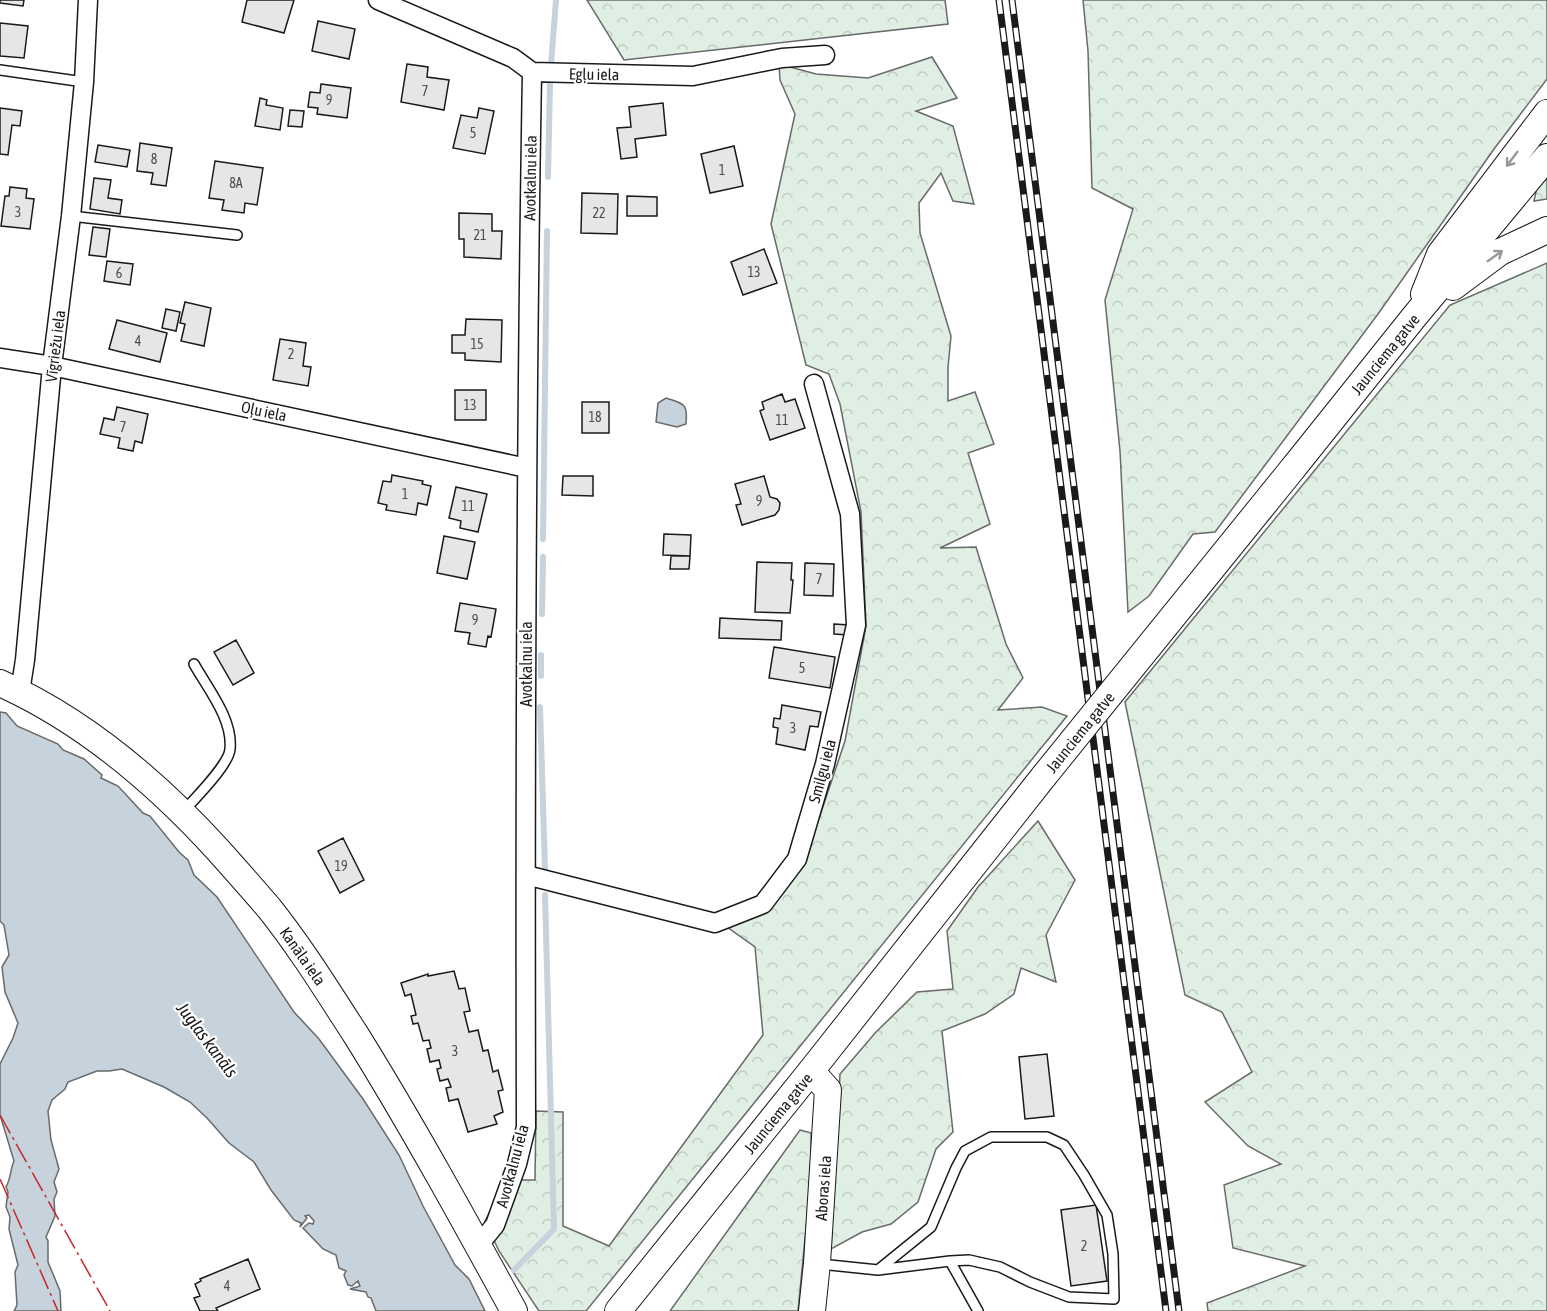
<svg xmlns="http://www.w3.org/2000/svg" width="1547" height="1311" font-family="'Asap Condensed',sans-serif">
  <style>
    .forest { fill: url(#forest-crowns); stroke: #6a6a6a; stroke-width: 1.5 }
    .water { fill: #c6d2dc; stroke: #6a6a6a; stroke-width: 1.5 }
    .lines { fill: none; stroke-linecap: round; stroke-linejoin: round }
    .stream { stroke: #c6d2dc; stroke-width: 6 }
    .building { fill: #e6e6e6; stroke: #1a1a1a; stroke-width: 1.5 }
    .lane-casing { stroke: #1a1a1a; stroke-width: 12 }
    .street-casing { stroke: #1a1a1a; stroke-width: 21 }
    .secondary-casing { stroke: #1a1a1a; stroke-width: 28 }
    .lane { stroke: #fff; stroke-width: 9 }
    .street { stroke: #fff; stroke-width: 18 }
    .secondary { stroke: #fff; stroke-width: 26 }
    .rail-casing { stroke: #1a1a1a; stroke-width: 7 }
    .rail { stroke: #fff; stroke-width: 4.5; stroke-dasharray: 14; stroke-linecap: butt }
    .secondary-bridge-casing { stroke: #1a1a1a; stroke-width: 28; stroke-linecap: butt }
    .secondary-bridge { stroke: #fff; stroke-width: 26 }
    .power { stroke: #c62828; stroke-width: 1.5; stroke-dasharray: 21 4.5 3 4.5; stroke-linecap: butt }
    .oneway { stroke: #989898 }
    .labels { text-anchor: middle; stroke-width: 4.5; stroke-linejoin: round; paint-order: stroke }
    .number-label { font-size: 14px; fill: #4d4d4d }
    .street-label { font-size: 16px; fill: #1a1a1a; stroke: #fff }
    .water-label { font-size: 18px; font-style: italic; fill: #1a1a1a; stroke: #fff }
  </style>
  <defs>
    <pattern id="forest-crowns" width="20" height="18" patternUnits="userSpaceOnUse" patternTransform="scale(1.5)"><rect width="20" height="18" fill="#e0efe3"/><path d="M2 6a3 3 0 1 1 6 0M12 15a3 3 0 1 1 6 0" fill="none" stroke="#c0ccc2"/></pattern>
  </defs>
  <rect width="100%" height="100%" fill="#fff"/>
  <!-- forest -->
  <path class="forest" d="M587 0H945L948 24 624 60Z
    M1083 0H1547V79L1494 149 1378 314 1215 532 1193 534 1149 596 1128 612 1120 451 1105 300 1133 209 1092 188 1088 51Z
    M932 57 957 98 916 111 953 126 974 204 953 201 941 173 919 203 920 233 951 336 948 367V401L975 392 994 444 968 453 990 524 940 548 976 547 1006 644 1023 678 998 710 1042 707 1067 716 586 1311H539L499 1251 485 1221 506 1180H535L536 1111 563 1112V1226L609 1246 763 1035 755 947 720 922 729 923 806 857 845 741 866 626 861 512 840 404 829 374 806 365 771 224 795 114 780 80 779 64 816 74 868 78Z
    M1547 171V199L1534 201 1538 182Z
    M1547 263V1311H1208L1207 1303 1305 1266 1233 1248 1224 1185 1281 1164 1248 1146 1205 1102 1252 1072 1222 1012 1185 995 1125 702 1450 305Z
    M1038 821 1075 880 1046 935 1056 982 1021 968 1014 994 985 1014 942 1031 953 1132 936 1149 918 1202 891 1224 862 1232 831 1249 840 1074 876 1032 917 992 953 989 947 931 978 887Z
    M800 1130 811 1133V1176L798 1311H670Z"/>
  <!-- water -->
  <path class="water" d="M666 398C684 404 688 403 686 424L677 427 656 422 658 403Z
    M0 712 6 713 17 726 58 744 63 750 84 759 102 775 101 778 118 786 143 813 150 816 179 852 188 860 194 875 217 897 294 1012 319 1039 363 1099 399 1155 423 1206 455 1265 469 1279 485 1311H376L371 1298 368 1297 366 1292 350 1289 360 1286 358 1281 352 1286 348 1285 344 1275 346 1271 339 1268 336 1255 323 1249 303 1228 309 1223 313 1224 314 1221 309 1215 305 1216 307 1218 300 1227 301 1223 294 1220 271 1190 254 1162 229 1143 207 1118 190 1102 164 1087 122 1069 109 1071H97L68 1082 65 1089 52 1100 48 1111 51 1140 59 1169 54 1182 57 1192 54 1199 55 1216 46 1237 48 1241V1262L60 1291 61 1311H14L17 1305 15 1272 18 1265 9 1229 10 1217 6 1207 8 1192 6 1187C11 1178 10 1170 14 1161L0 1115V1064L13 1038 18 1023 5 992 2 967 9 955 4 925 0 921Z"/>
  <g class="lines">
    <!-- stream -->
    <path class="stream" d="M551 65 556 0
      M548 177 550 83
      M543 539 547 231
      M542 614 543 557
      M541 676V655
      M540 707 545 869
      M514 1270 554 1229 545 895"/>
  </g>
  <!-- building -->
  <path class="building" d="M0 0H24L23 6 0 3Z
    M247 0H294L284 33 242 22Z
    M318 21 355 29 349 59 312 51Z
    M0 23 28 26 24 58 0 56Z
    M407 64 428 67 427 77 449 80 444 110 401 102Z
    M321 84 351 88 347 118 317 114 318 108 308 107 310 92 320 93Z
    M260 98 267 100 266 105 283 108 280 130 255 126Z
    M663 103 666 135 635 139 637 157 621 159 617 128 631 127 629 107Z
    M0 108 22 111 20 126 12 125 8 155 0 154Z
    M479 108 494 111 485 154 453 148 461 115 477 118Z
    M290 110 304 111 302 127 288 126Z
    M140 143 172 148 166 186 151 184 153 173 137 171Z
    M98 145 130 150 127 167 95 162Z
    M734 146 743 186 710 193 701 154Z
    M215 161 263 168 257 205 245 203 244 213 222 210 224 200 209 198Z
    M94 178 111 180 108 198 122 200 120 214 90 209Z
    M10 187 27 189 26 198 34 199 30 229 1 226 5 196H9Z
    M582 193 618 194 617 234 581 233Z
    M627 196 657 197V216H627Z
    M459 213 492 214V231H502L501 259 464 257V239H459Z
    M93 227 110 229 106 257 89 255Z
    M764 249 777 283 743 295 731 262Z
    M107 261 133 264 130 285 104 281Z
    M185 302 211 308 204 346 181 341 185 324 180 323Z
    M166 309 180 312 176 331 162 328Z
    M466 319 502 320 501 362 465 360V353H452V335H465Z
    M117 320 167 333 160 362 109 349Z
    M280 339 306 343 303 366 311 367 308 386 273 380Z
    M455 390H486V420H455Z
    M782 394 785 402 795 399 805 428 770 440 760 411 764 409 762 402Z
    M582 402H609V433H582Z
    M117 407 148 414 142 443 135 441 133 451 118 448 120 438 100 434 104 418 114 420Z
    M392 475 423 481 422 484 431 486 427 505 418 503 416 515 386 510 387 505 378 503 383 481 391 482Z
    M563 476H593V496L562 495Z
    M764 476 770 497 777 499 780 503 779 510 775 515 742 525 736 505 741 504 735 484Z
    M456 487 487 494 478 532 460 528 461 521 449 518Z
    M664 534 691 535 690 556 663 555Z
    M444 536 475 542 467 579 437 573Z
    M671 556H690L689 569H670Z
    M757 562 792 563 791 580H793L790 613 755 612Z
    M805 563 834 564 833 596 804 595Z
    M460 603 496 609 491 637 488 636 486 647 468 644 470 633 455 631Z
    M720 618 782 621 781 640 719 638Z
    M834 624 849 625 848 635 834 634Z
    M236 640 254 673 233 685 214 652Z
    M774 647 835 657 830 688 769 678Z
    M782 705 821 712 818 727 810 726 805 750 776 744 778 728 773 727 774 718 780 719Z
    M343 838 364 880 340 893 318 851Z
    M454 971 459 989 465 988 470 1011 464 1012 469 1032 478 1030 483 1051 488 1050 493 1072 498 1070 503 1090 498 1091 503 1112 494 1116 497 1124 468 1132 458 1099 449 1101 446 1088 451 1087 448 1079 440 1081 437 1069 441 1068 439 1060 430 1062 427 1049 431 1048 429 1040 423 1041 418 1023 413 1024 411 1016 416 1015 411 994 405 996 401 983 428 974V976Z
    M1047 1054 1054 1116 1025 1119 1019 1057Z
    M1096 1205 1107 1281 1071 1286 1061 1210Z
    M248 1259 260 1289 216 1308 218 1311H200L194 1298 200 1296 195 1284 201 1281 200 1279Z"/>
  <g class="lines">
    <defs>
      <path id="lane" d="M0 70 84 82
        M71 216 237 235
        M183 812C194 799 229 765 230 749 233 719 208 689 194 664
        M950 1261 978 1311
        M820 1264 878 1270 950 1261 969 1260 1000 1267 1030 1282 1069 1297 1114 1299 1113 1254 1107 1215 1084 1175 1064 1145 1047 1137H991L965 1151 956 1168 931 1227 878 1270"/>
      <path id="street" d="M378 0 513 58 532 72 693 76 782 58 825 55
        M0 358 52 366 527 468
        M20 692 25 660 52 366 71 216 84 82 88 0
        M526 875 715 923 763 904 797 859 825 764 856 625 850 514 814 384
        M478 1246 495 1225 517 1164 526 1127C525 775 526 424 532 72"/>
      <path id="secondary" d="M1453 287 1500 252 1547 230
        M1424 294 1440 254 1547 113
        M1294 467 1414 317 1547 157
        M0 683C85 721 156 782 218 850 235 869 252 888 269 908 301 948 328 992 356 1035 412 1125 463 1218 514 1311
        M811 1071 828 1090 817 1263 812 1311
        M618 1311 811 1071 1044 776"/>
    </defs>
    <!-- lane casing -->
    <use href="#lane" class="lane-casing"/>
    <!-- street casing -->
    <use href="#street" class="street-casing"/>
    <!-- secondary casing -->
    <use href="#secondary" class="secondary-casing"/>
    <!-- lane -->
    <use href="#lane" class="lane"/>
    <!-- street -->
    <use href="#street" class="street"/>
    <!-- secondary -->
    <use href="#secondary" class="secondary"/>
    <defs>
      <path id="rail" d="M999 0 1166 1311
        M1012 0 1179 1311"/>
    </defs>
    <!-- rail casing -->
    <use href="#rail" class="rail-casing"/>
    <!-- rail -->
    <use href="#rail" class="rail"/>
    <defs>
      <path id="secondary-bridge" d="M1044 776 1294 467"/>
    </defs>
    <!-- secondary-bridge casing -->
    <use href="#secondary-bridge" class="secondary-bridge-casing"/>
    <!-- secondary-bridge -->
    <use href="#secondary-bridge" class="secondary-bridge"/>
    <!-- power -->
    <path class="power" d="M0 1115 110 1311
      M0 1179 58 1311"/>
  </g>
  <!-- one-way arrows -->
  <defs><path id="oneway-shaft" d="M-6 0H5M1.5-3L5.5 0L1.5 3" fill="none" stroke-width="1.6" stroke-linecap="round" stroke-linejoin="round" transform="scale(1.5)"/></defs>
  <g class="oneway">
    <use href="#oneway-shaft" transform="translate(1512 159) rotate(127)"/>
    <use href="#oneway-shaft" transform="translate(1495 256) rotate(-35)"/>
  </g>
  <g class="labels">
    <!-- number labels -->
    <g class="number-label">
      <text x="425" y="96">7</text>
      <text x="329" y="105">9</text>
      <text x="473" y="138">5</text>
      <text x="154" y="164">8</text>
      <text x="722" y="175">1</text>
      <text x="236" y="188">8A</text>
      <text x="18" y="217">3</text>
      <text x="599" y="218">22</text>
      <text x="480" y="240">21</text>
      <text x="754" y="277">13</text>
      <text x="119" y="278">6</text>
      <text x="138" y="346">4</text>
      <text x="477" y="349">15</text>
      <text x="291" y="359">2</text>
      <text x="470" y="410">13</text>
      <text x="595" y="422">18</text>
      <text x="782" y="425">11</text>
      <text x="123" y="432">7</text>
      <text x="405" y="499">1</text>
      <text x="759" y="506">9</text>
      <text x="468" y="511">11</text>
      <text x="819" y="584">7</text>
      <text x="475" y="625">9</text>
      <text x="802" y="673">5</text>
      <text x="793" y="733">3</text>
      <text x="341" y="871">19</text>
      <text x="455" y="1056">3</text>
      <text x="1084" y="1251">2</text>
      <text x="227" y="1291">4</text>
    </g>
    <!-- street labels -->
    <g class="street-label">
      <text transform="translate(594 74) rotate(1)" y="6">Egļu iela</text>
      <text transform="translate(530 178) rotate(-89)" y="6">Avotkalnu iela</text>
      <text transform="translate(55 346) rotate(-83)" y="6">Vīgriežu iela</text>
      <text transform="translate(1385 354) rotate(-51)" y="6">Jaunciema gatve</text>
      <text transform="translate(264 411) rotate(12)" y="6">Oļu iela</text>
      <text transform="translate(526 664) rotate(-90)" y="6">Avotkalnu iela</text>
      <text transform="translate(1080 732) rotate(-51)" y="6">Jaunciema gatve</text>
      <text transform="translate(822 771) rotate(-75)" y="6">Smilgu iela</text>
      <text transform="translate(303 956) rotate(55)" y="6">Kanāla iela</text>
      <text transform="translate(778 1113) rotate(-51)" y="6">Jaunciema gatve</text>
      <text transform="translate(512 1166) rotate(-75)" y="6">Avotkalnu iela</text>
      <text transform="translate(823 1188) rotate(-86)" y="6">Aboras iela</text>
    </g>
    <!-- water labels -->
    <g class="water-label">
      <text transform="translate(207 1040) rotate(53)" y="6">Juglas kanāls</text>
    </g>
  </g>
</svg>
